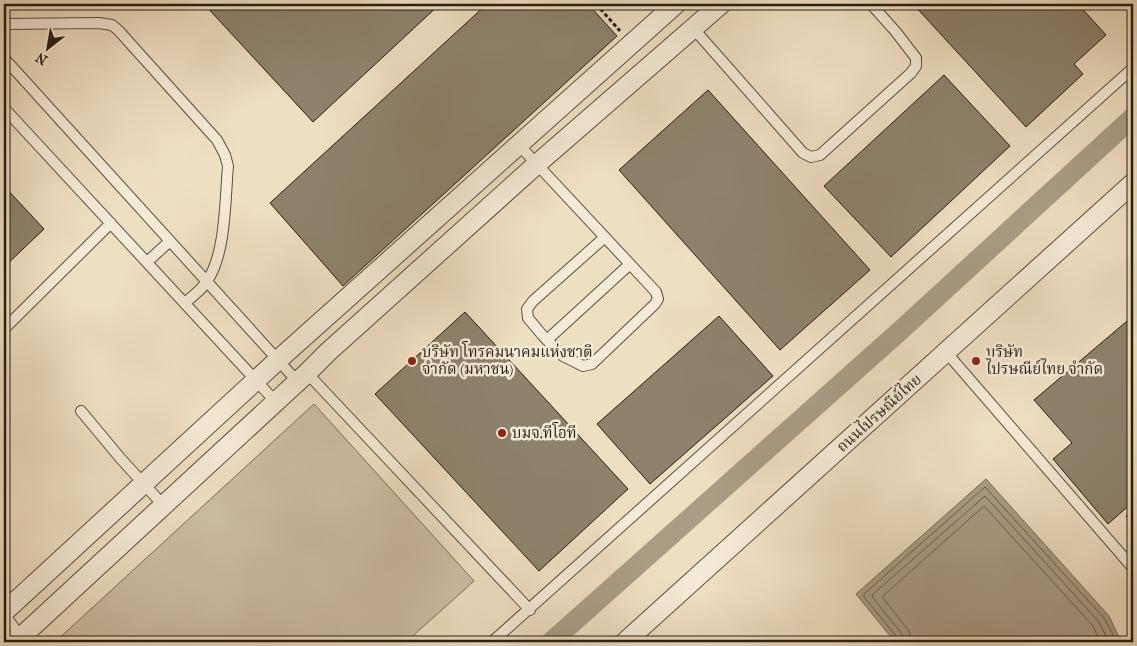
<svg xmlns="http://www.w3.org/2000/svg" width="1137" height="646" font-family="'IM FELL French Canon','Noto Serif Thai',serif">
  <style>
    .green { fill: #cdbea3; stroke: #796e5a }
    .water { fill: #aa9d86; stroke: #756a58 }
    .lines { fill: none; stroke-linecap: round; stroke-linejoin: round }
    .shore { stroke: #685d4c; stroke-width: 1 }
    .canal { stroke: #aa9d86; stroke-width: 20 }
    .building { fill: #8e826d; stroke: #251d12 }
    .lane-casing { stroke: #584e3e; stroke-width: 12 }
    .street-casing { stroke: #584e3e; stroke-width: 21 }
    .path { stroke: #251d12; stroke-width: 3; stroke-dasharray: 4 2.5; stroke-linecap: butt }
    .lane { stroke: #f5ead7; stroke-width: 10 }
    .street { stroke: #f5ead7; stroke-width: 19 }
    .poi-dot { fill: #8f2418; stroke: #f5ead7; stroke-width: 2 }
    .labels { text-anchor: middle; stroke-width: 5; stroke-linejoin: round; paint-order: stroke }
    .poi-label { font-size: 15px; fill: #251d12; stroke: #f5ead7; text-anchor: start }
    .street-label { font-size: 15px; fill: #251d12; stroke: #f5ead7 }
  </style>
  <rect width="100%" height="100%" fill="#efdfc1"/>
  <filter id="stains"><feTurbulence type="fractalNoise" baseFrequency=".004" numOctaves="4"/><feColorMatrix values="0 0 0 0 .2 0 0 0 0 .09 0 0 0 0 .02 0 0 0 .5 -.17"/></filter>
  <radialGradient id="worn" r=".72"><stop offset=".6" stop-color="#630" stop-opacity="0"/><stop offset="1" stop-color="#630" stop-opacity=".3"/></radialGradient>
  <!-- green -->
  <path class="green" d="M314 404 474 581 406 642H55Z"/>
  <!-- water -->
  <path class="water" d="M986 479 1109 616 1118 635 1123 642H895L856 594Z"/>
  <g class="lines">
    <!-- shore -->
    <path class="shore" d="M898 642 897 637 864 597V594L985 487 1104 618 1117 642
      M905 642 902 634 873 598 872 595 985 496 1099 622 1109 642
      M912 642 909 631 883 598V596L984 506 1093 626 1100 642"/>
    <!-- canal -->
    <path class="canal" d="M551 642 901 330 1133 117"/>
  </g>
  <!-- building -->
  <path class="building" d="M204 4H440L313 122Z
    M487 4H588L617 36 343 286 270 203Z
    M913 4H1078L1106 35 1074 64 1083 74 1026 127Z
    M944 75 1010 146 891 257 824 186Z
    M708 90 870 270 780 350 619 170Z
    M4 186 44 229 4 267Z
    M465 312 628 489 539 571 375 394Z
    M719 316 773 376 650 484 597 424Z
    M1133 316V502L1108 524 1053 459 1072 443 1034 400Z
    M1133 510V525L1126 516Z"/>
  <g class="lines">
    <defs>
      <path id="lane" d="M4 24 99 23 112 25 119 31 217 140 225 155 228 166C225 199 226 254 207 281 202 290 192 296 185 303
        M693 28 803 153 811 157 820 155 911 73 916 66V58L896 32 871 4
        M4 58 297 381
        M4 108 275 401
        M518 144 656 292 658 299 655 304 592 364 583 366 563 356 543 336 528 318 527 309 533 301 605 237
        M147 262 170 241
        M4 329 111 223
        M547 340 630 264
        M946 352 1133 568
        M307 373 530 610
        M81 411 121 459 164 506
        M4 614 21 637
        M492 642 1133 68"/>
      <path id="street" d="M4 612 278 360 676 4
        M12 642 21 637 307 373 328 352 537 164 721 4
        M625 642 1133 183"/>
    </defs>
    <!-- lane casing -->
    <use href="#lane" class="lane-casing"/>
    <!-- street casing -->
    <use href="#street" class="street-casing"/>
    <!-- path -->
    <path class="path" d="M596 4 620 31
      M601 10 608 4"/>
    <!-- lane -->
    <use href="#lane" class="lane"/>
    <!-- street -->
    <use href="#street" class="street"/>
  </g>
  <!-- markers -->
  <g class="poi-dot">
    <circle cx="412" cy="361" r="5"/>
    <circle cx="976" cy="361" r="5"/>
    <circle cx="502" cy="433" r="5"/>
  </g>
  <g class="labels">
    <!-- poi labels -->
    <g class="poi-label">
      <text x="422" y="357">บริษัท โทรคมนาคมแห่งชาติ<tspan x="422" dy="17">จำกัด (มหาชน)</tspan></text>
      <text x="986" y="357">บริษัท<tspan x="986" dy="17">ไปรษณีย์ไทย จำกัด</tspan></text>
      <text x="512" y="438">บมจ.ทีโอที</text>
    </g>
    <!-- street labels -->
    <g class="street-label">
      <text transform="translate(879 413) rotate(-42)" y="5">ถนนไปรษณีย์ไทย</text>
    </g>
  </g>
  <!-- margin -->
  <rect width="1137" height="646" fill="none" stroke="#efdfc1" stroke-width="20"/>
  <rect x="5" y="5" width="1127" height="636" fill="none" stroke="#251d12" stroke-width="2.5"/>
  <rect x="10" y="10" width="1117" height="626" fill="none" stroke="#251d12"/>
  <!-- north arrow -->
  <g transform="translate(48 48) rotate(211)" stroke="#f5ead7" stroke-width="4" paint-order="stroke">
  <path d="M0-4L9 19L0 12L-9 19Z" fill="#251d12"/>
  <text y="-8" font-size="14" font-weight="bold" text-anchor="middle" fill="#251d12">N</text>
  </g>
  <rect width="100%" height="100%" filter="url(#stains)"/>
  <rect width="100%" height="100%" fill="url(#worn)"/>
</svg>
